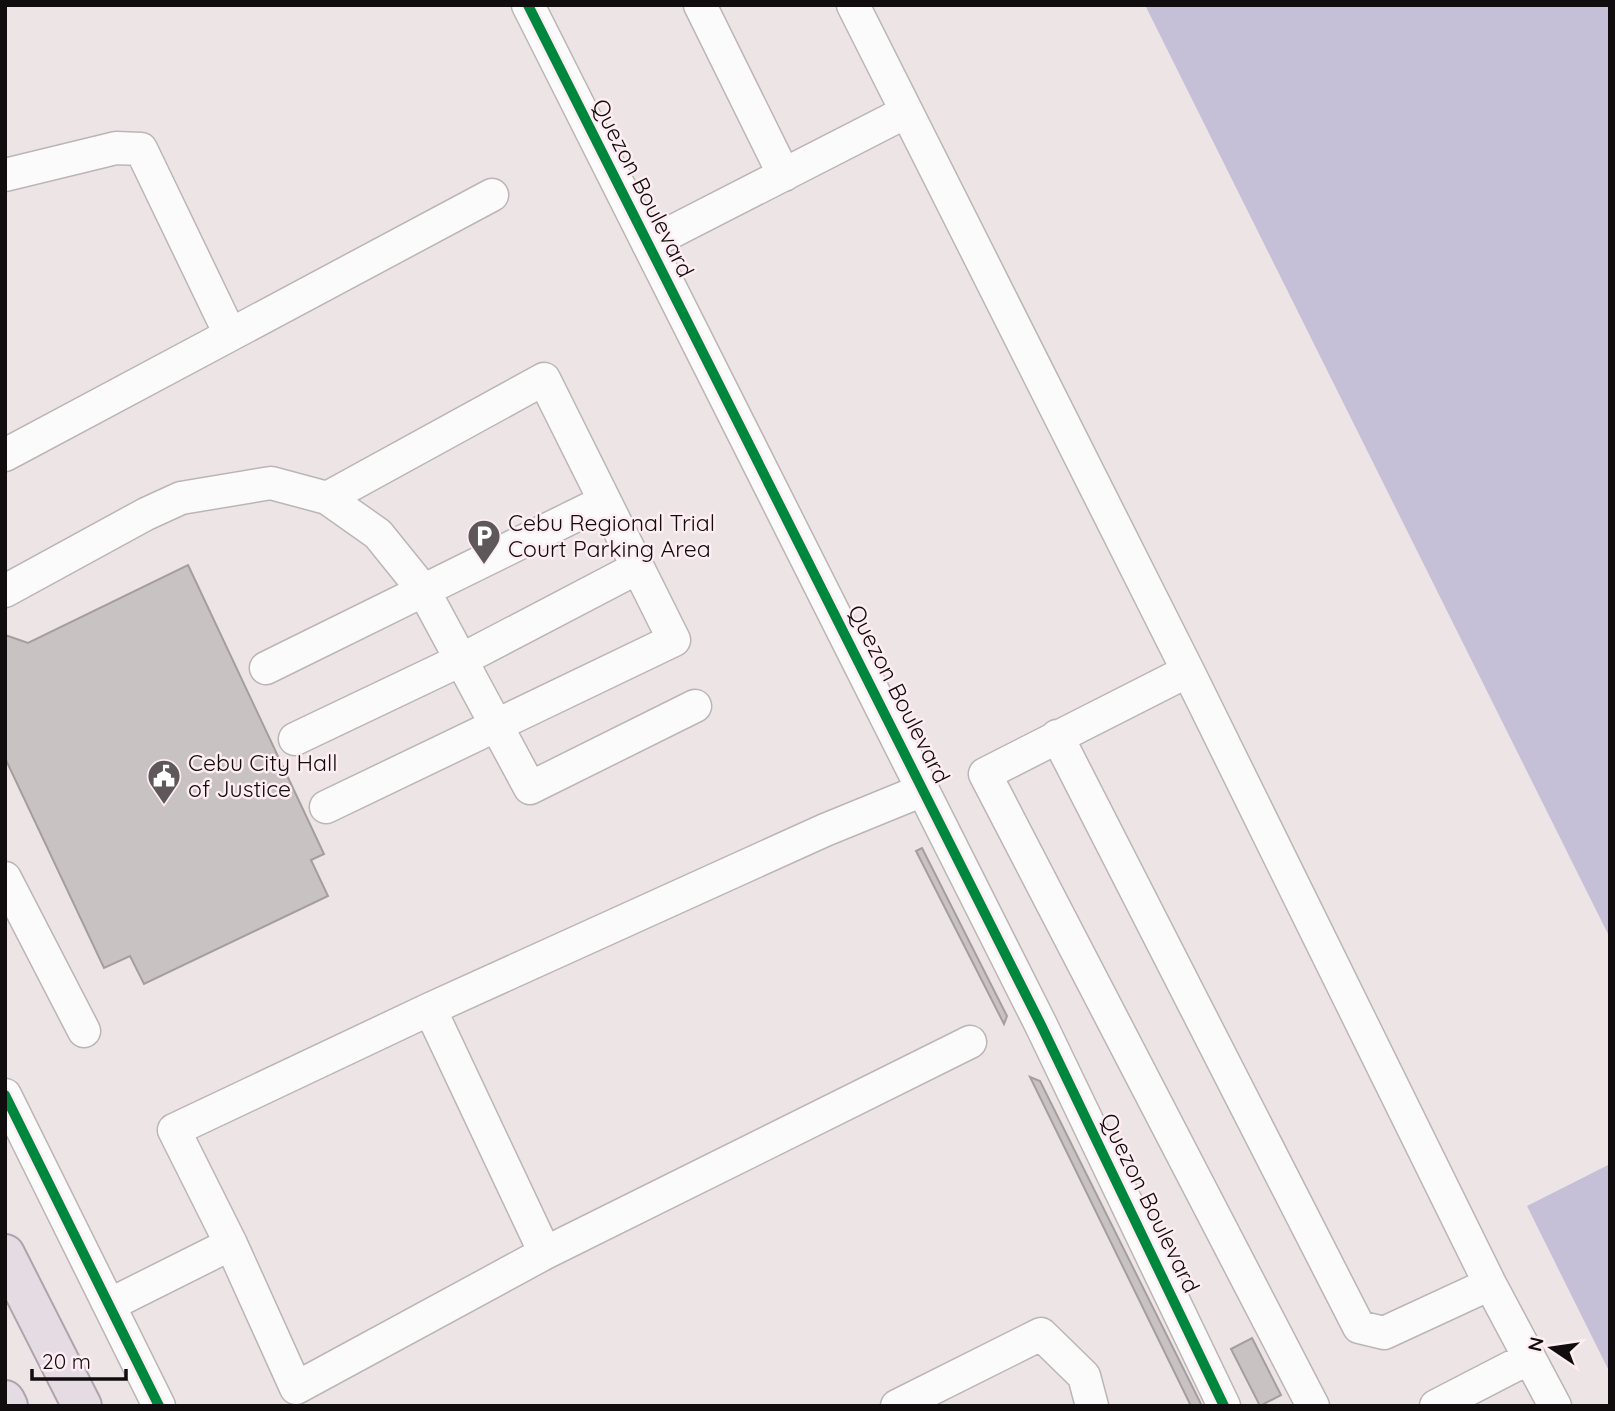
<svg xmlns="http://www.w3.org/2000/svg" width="1615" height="1411" font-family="Quicksand,sans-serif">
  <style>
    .water { fill: #c5c0d7 }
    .building { fill: #c9c2c2; stroke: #a49e9e; stroke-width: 2 }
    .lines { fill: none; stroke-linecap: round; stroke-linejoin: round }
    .minor-casing { stroke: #bcb5b6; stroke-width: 35 }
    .highway-casing { stroke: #afa3ac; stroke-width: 42 }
    .minor { stroke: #fcfbfb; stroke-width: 32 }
    .highway { stroke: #e4dbe3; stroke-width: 38 }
    .cycleway-casing { stroke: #feedf2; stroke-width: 15 }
    .cycleway { stroke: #00873e; stroke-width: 10 }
    .labels { text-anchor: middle; stroke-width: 5; stroke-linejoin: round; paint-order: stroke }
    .street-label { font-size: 23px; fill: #110c0e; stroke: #feedf2 }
    .poi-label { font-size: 23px; fill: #110c0e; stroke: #feedf2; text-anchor: start }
  </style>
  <rect width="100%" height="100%" fill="#ede4e6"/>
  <!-- water -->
  <path class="water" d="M1145 5H1610V938Z
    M1610 1164V1373L1527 1206Z"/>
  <!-- building -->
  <path class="building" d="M188 565 324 854 311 860 328 896 144 984 130 956 104 968 5 758V635L28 643Z
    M922 848 1007 1016 1004 1024 916 851Z
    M1030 1077 1040 1081 1202 1406H1191Z
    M1252 1338 1281 1395 1260 1406 1231 1349Z"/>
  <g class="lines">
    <defs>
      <path id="minor" d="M528 5 1041 1025 1224 1406
        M700 5 784 175
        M853 5 1188 671 1490 1284 1555 1406
        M5 175 116 148 141 149 230 334
        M648 244 906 112
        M5 455 492 195
        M5 591 146 514 181 498 271 483 327 498 378 534 424 591 530 788 695 706
        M266 668 603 502
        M1188 671 985 774 1313 1406
        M1057 736 1359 1327 1384 1333 1490 1284
        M295 739 461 660 637 568
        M326 807 674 640 544 379 327 498
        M5 878 84 1031
        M430 1009 545 1253 970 1042
        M5 1095 159 1406
        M545 1253 296 1388 231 1244 174 1130 430 1009 825 830 923 790
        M109 1305 231 1244
        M897 1406 1041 1334 1084 1376 1092 1406
        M1436 1406 1529 1358"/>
      <path id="highway" d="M5 1254 82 1406
        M5 1400 8 1406"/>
    </defs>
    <!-- minor casing -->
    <use href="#minor" class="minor-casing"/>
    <!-- highway casing -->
    <use href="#highway" class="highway-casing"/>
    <!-- minor -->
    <use href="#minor" class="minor"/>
    <!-- highway -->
    <use href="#highway" class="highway"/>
    <defs>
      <path id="cycleway" d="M528 5 1041 1025 1224 1406
        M5 1095 159 1406"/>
    </defs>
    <!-- cycleway casing -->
    <use href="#cycleway" class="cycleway-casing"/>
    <!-- cycleway -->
    <use href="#cycleway" class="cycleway"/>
  </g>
  <!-- icons -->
  <defs>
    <symbol id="parking-pin" viewBox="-11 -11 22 30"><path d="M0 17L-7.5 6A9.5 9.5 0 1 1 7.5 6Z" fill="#5e585a" stroke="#feedf2"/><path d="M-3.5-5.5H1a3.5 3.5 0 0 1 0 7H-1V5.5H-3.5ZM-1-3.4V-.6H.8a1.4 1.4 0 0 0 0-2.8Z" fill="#fff"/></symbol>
    <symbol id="civic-pin" viewBox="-11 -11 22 30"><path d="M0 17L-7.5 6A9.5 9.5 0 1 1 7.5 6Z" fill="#5e585a" stroke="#feedf2"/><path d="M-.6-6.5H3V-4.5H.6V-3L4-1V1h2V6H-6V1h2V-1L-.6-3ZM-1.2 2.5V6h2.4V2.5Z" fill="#fff"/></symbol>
  </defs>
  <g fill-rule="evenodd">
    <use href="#parking-pin" x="465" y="517" width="38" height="52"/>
    <use href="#civic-pin" x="145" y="757" width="38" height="52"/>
  </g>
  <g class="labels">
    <!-- street labels -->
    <g class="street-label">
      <text transform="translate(643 188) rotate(63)" y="8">Quezon Boulevard</text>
      <text transform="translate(899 694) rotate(63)" y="8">Quezon Boulevard</text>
      <text transform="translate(1150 1203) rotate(64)" y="8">Quezon Boulevard</text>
    </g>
    <!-- poi labels -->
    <g class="poi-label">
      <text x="508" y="531">Cebu Regional Trial<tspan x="508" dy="26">Court Parking Area</tspan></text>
      <text x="188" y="771">Cebu City Hall<tspan x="188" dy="26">of Justice</tspan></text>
    </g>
  </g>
  <!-- border -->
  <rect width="1615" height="1411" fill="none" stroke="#110c0e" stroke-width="14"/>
  <!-- north arrow -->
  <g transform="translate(1552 1348) rotate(283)" stroke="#feedf2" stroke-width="5" paint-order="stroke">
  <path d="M0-5L12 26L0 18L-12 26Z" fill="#110c0e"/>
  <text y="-10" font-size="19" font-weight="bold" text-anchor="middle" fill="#110c0e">N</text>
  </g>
  <!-- scale -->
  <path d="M32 1369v10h94v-10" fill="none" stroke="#110c0e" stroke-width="3.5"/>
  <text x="42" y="1369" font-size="21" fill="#110c0e" stroke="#feedf2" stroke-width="5" paint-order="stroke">20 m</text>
</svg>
